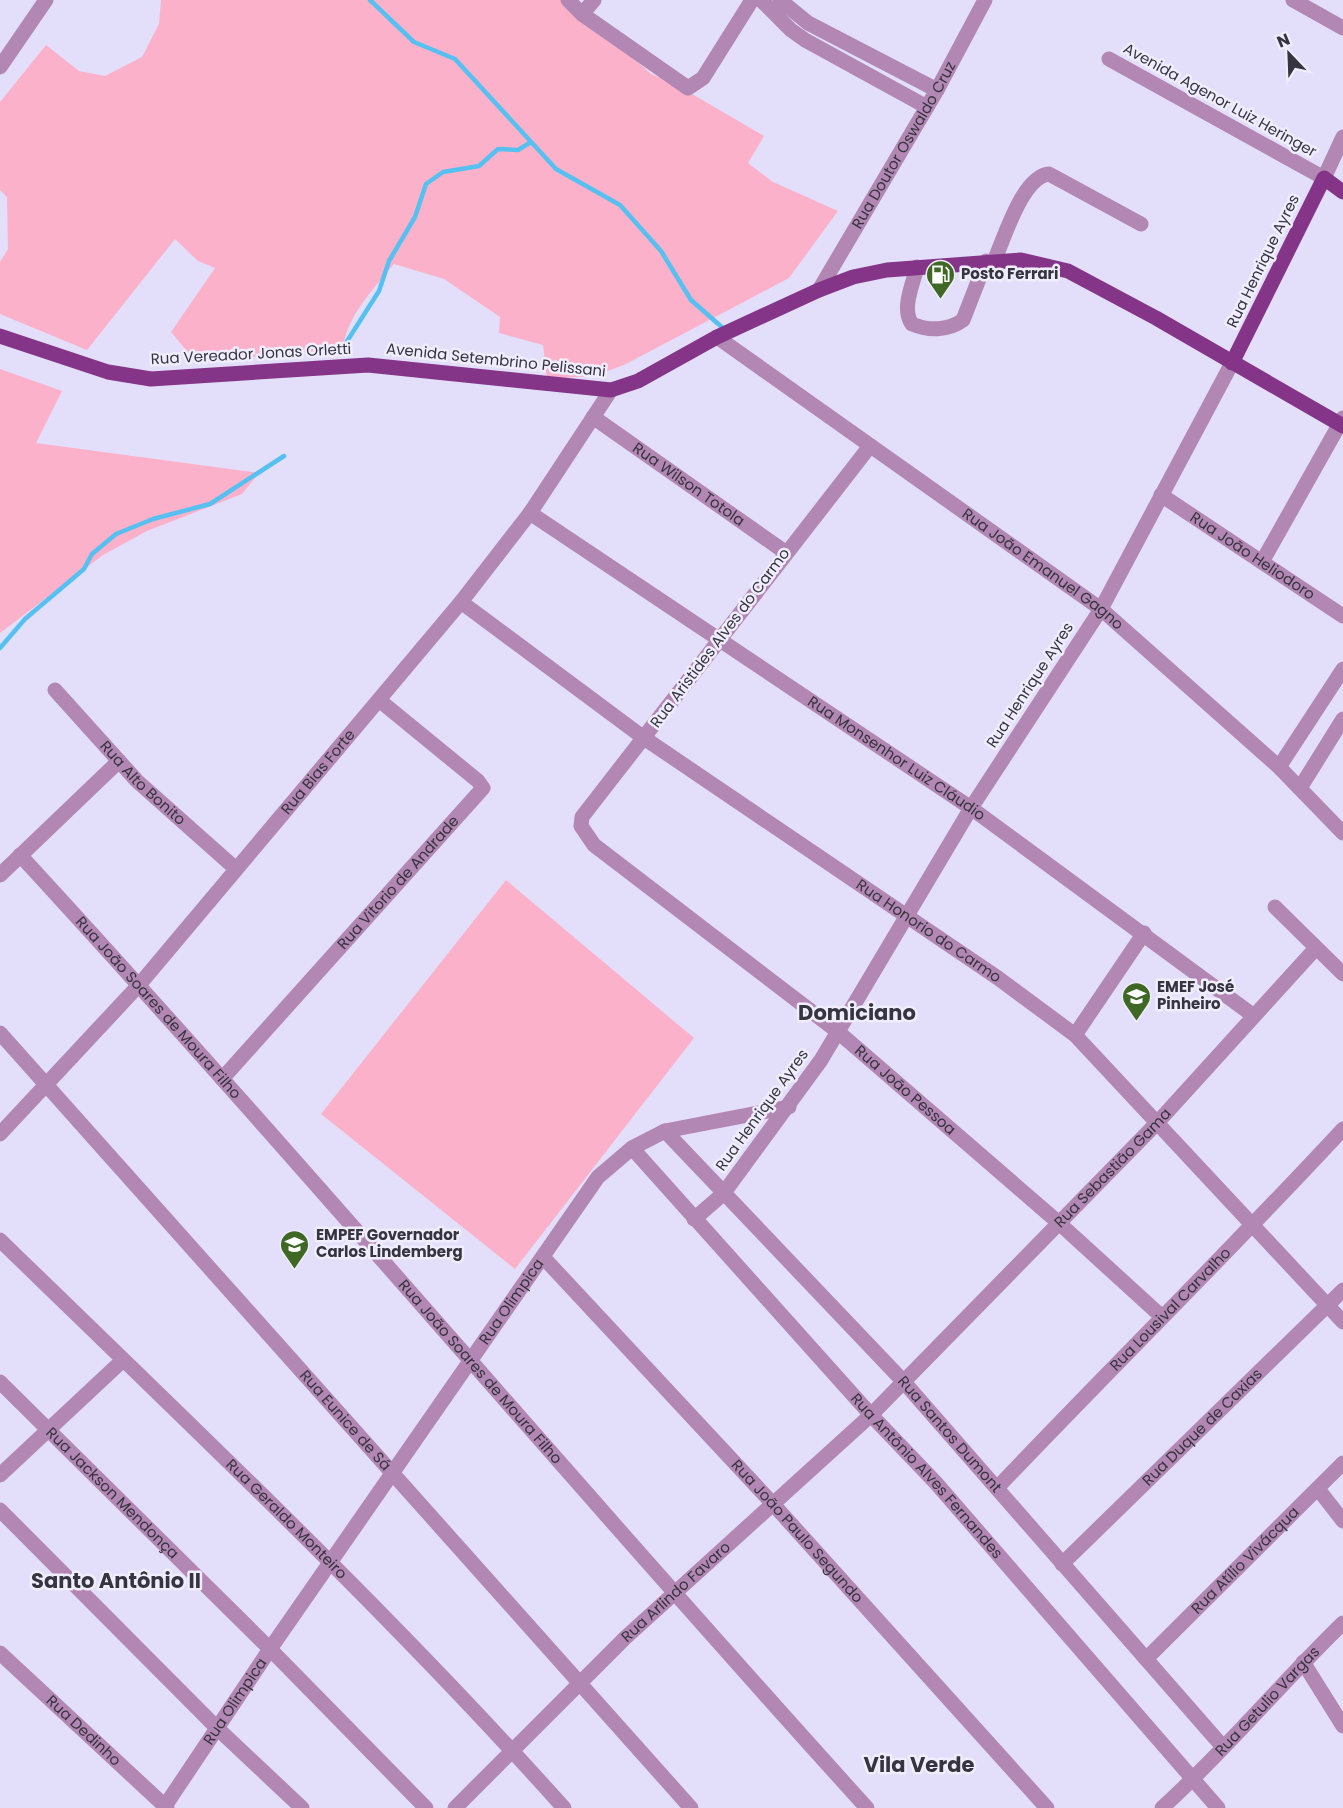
<svg xmlns="http://www.w3.org/2000/svg" width="1343" height="1808" font-family="Poppins,sans-serif">
  <style>
    .green { fill: #fcb1ca }
    .lines { fill: none; stroke-linecap: round; stroke-linejoin: round }
    .stream { stroke: #56c1f1; stroke-width: 4.5 }
    .minor { stroke: #b287b3; stroke-width: 15 }
    .major { stroke: #843588; stroke-width: 15 }
    .labels { text-anchor: middle; stroke-width: 5; stroke-linejoin: round; paint-order: stroke }
    .street-label { font-size: 15px; fill: #36343f; stroke: #f0edfe }
    .poi-label { font-size: 15px; font-weight: bold; fill: #36343f; stroke: #f0edfe; text-anchor: start }
    .district-label { font-size: 21px; font-weight: bold; fill: #36343f; stroke: #f0edfe }
  </style>
  <rect width="100%" height="100%" fill="#e3defa"/>
  <!-- green -->
  <path class="green" d="M161 0H569L651 74 675 84 764 136 748 163 773 182 838 211 789 278 624 365 594 376 547 379 543 345 499 333 500 317 444 279 394 264C374 288 346 317 343 349L196 362 171 332 215 268 198 261 175 239 87 350 0 314V262L8 249 7 197 0 190V102L46 45 79 71 105 76 142 57 159 24Z
    M0 369 62 391 36 443 259 473 242 494 147 531 103 555 0 633Z
    M506 880 694 1038 515 1269 321 1114Z"/>
  <g class="lines">
    <!-- stream -->
    <path class="stream" d="M370 0 414 42 455 59 556 169 620 205 661 251 691 300 724 329
      M344 346 379 291 389 261 415 217 426 184 443 172 479 166 498 149 518 150 531 142
      M0 648 25 619 84 569 92 554 116 534 153 519 210 504 284 456"/>
    <!-- minor -->
    <g class="minor">
      <path d="M568 0 582 14 688 88 703 78 752 0"/>
      <path d="M761 0 791 30 805 40 927 107"/>
      <path d="M780 0 808 23 937 90"/>
      <path d="M1293 0 1343 28"/>
      <path d="M582 14 594 0"/>
      <path d="M1109 59 1324 178 1343 137"/>
      <path d="M0 67 46 0"/>
      <path d="M994 261C1005 237 1022 177 1049 174L1141 224"/>
      <path d="M917 267C913 284 901 309 912 324 928 331 948 331 963 320L986 261"/>
      <path id="s1" d="M819 290 937 90 985 0"/>
      <path id="s2" d="M717 337 1101 609 1279 767 1343 833"/>
      <path id="s3" d="M593 417 785 552"/>
      <path id="s4" d="M870 446 582 817 581 826 594 845 837 1031 1059 1223 1161 1316"/>
      <path id="s5" d="M1161 495 1343 616"/>
      <path id="s6" d="M530 513 971 808 1254 1016"/>
      <path d="M1262 562 1343 418"/>
      <path id="s7" d="M461 602 644 738 998 978 1075 1035 1343 1322"/>
      <path id="s8" d="M55 690 137 781 236 869"/>
      <path d="M1279 767 1343 669"/>
      <path d="M1300 788 1343 719"/>
      <path id="s9" d="M20 855C308 1168 581 1493 867 1808"/>
      <path d="M0 875 119 761"/>
      <path d="M1275 907 1343 974"/>
      <path id="s10" d="M0 1033 691 1808"/>
      <path d="M1075 1035 1144 933"/>
      <path id="s11" d="M222 1079 483 788 478 781 379 700"/>
      <path id="s12" d="M665 1131 903 1381 1223 1747"/>
      <path id="s13" d="M0 1134 139 985 461 602 530 513 611 390"/>
      <path id="s14" d="M632 1148 871 1415 936 1483 1218 1808"/>
      <path d="M694 1219 723 1194 821 1060 971 808 1101 609 1232 363"/>
      <path id="s15" d="M0 1240C191 1426 386 1609 564 1808"/>
      <path id="s16" d="M543 1257 773 1504 1047 1808"/>
      <path id="s17" d="M0 1382 270 1649 426 1808"/>
      <path d="M0 1475 123 1360"/>
      <path id="s18" d="M997 1488C1111 1368 1230 1251 1343 1129"/>
      <path d="M1318 1489 1343 1521"/>
      <path d="M0 1510 217 1728 302 1808"/>
      <path id="s19" d="M1062 1564 1343 1290"/>
      <path id="s20" d="M0 1653 167 1808"/>
      <path id="s21" d="M1146 1659 1343 1463"/>
      <path d="M1303 1662 1343 1726"/>
      <path id="s22" d="M165 1806 270 1649 598 1177 632 1148 665 1131 789 1107"/>
      <path id="s23" d="M455 1808 625 1638 871 1415 1157 1123 1316 948"/>
      <path id="s24" d="M1162 1808C1226 1750 1281 1683 1343 1623"/>
    </g>
    <!-- major -->
    <path class="major" d="M0 336 108 372 151 379 368 365 611 390 638 381 717 337 819 290 853 277 887 270 1021 260 1068 271 1156 318 1343 426
      M1232 363 1324 178 1343 192"/>
  </g>
  <!-- icons -->
  <defs>
    <symbol id="fuel-pin" viewBox="-11 -11 22 30"><path d="M0 17L-7.5 6A9.5 9.5 0 1 1 7.5 6Z" fill="#3f6824" stroke="#f0edfe"/><path d="M-5.5-6h7V0h2V4h1.3V-2.5L3-4.5l.8-.8L6-3V5H2.5V1h-1V6h-7ZM-4.2-4.7v3.2H.2V-4.7Z" fill="#fff"/></symbol>
    <symbol id="school-pin" viewBox="-11 -11 22 30"><path d="M0 17L-7.5 6A9.5 9.5 0 1 1 7.5 6Z" fill="#3f6824" stroke="#f0edfe"/><path d="M0-5L7-2L0 1L-7-2ZM-4 1L0 2.5L4 1V4Q0 6-4 4Z" fill="#fff"/></symbol>
  </defs>
  <g fill-rule="evenodd">
    <use href="#fuel-pin" x="924" y="258" width="33" height="45"/>
    <use href="#school-pin" x="1120" y="980" width="33" height="45"/>
    <use href="#school-pin" x="278" y="1228" width="33" height="45"/>
  </g>
  <g class="labels">
    <!-- street labels -->
    <g class="street-label">
      <text transform="translate(1220 100) rotate(29)" y="5">Avenida Agenor Luiz Heringer</text>
      <text dy="5" stroke="none"><textPath href="#s1" startOffset="168">Rua Doutor Oswaldo Cruz</textPath></text>
      <text transform="translate(1263 261) rotate(-64)" y="5">Rua Henrique Ayres</text>
      <text transform="translate(251 354) rotate(-3)" y="5">Rua Vereador Jonas Orletti</text>
      <text transform="translate(496 360) rotate(6)" y="5">Avenida Setembrino Pelissani</text>
      <text dy="5" stroke="none"><textPath href="#s3" startOffset="117">Rua Wilson Totola</textPath></text>
      <text dy="5" stroke="none"><textPath href="#s5" startOffset="110">Rua João Heliodoro</textPath></text>
      <text dy="5" stroke="none"><textPath href="#s2" startOffset="400">Rua João Emanuel Gagno</textPath></text>
      <text transform="translate(720 638) rotate(-53)" y="5">Rua Aristides Alves do Carmo</text>
      <text transform="translate(1030 685) rotate(-57)" y="5">Rua Henrique Ayres</text>
      <text dy="5" stroke="none"><textPath href="#s6" startOffset="441">Rua Monsenhor Luiz Cláudio</textPath></text>
      <text dy="5" stroke="none"><textPath href="#s13" startOffset="482">Rua Bias Forte</textPath></text>
      <text dy="5" stroke="none"><textPath href="#s8" startOffset="128">Rua Alto Bonito</textPath></text>
      <text dy="5" stroke="none"><textPath href="#s11" startOffset="264">Rua Vitorio de Andrade</textPath></text>
      <text dy="5" stroke="none"><textPath href="#s7" startOffset="572">Rua Honorio do Carmo</textPath></text>
      <text dy="5" stroke="none"><textPath href="#s9" startOffset="206">Rua João Soares de Moura Filho</textPath></text>
      <text dy="5" stroke="none"><textPath href="#s4" startOffset="898">Rua João Pessoa</textPath></text>
      <text transform="translate(762 1110) rotate(-54)" y="5">Rua Henrique Ayres</text>
      <text dy="5" stroke="none"><textPath href="#s23" startOffset="918">Rua Sebastião Gama</textPath></text>
      <text dy="5" stroke="none"><textPath href="#s22" startOffset="612">Rua Olimpica</textPath></text>
      <text dy="5" stroke="none"><textPath href="#s18" startOffset="249">Rua Lousival Carvalho</textPath></text>
      <text dy="5" stroke="none"><textPath href="#s9" startOffset="692">Rua João Soares de Moura Filho</textPath></text>
      <text dy="5" stroke="none"><textPath href="#s10" startOffset="519">Rua Eunice de Sá</textPath></text>
      <text dy="5" stroke="none"><textPath href="#s19" startOffset="196">Rua Duque de Caxias</textPath></text>
      <text dy="5" stroke="none"><textPath href="#s12" startOffset="416">Rua Santos Dumont</textPath></text>
      <text dy="5" stroke="none"><textPath href="#s14" startOffset="441">Rua Antônio Alves Fernandes</textPath></text>
      <text dy="5" stroke="none"><textPath href="#s17" startOffset="158">Rua Jackson Mendonça</textPath></text>
      <text dy="5" stroke="none"><textPath href="#s15" startOffset="400">Rua Geraldo Monteiro</textPath></text>
      <text dy="5" stroke="none"><textPath href="#s16" startOffset="374">Rua João Paulo Segundo</textPath></text>
      <text dy="5" stroke="none"><textPath href="#s21" startOffset="140">Rua Atílio Vivácqua</textPath></text>
      <text dy="5" stroke="none"><textPath href="#s23" startOffset="309">Rua Arlindo Favaro</textPath></text>
      <text dy="5" stroke="none"><textPath href="#s22" startOffset="126">Rua Olimpica</textPath></text>
      <text dy="5" stroke="none"><textPath href="#s24" startOffset="150">Rua Getulio Vargas</textPath></text>
      <text dy="5" stroke="none"><textPath href="#s20" startOffset="114">Rua Dedinho</textPath></text>
    </g>
    <!-- poi labels -->
    <g class="poi-label">
      <text x="961" y="279">Posto Ferrari</text>
      <text x="1157" y="992">EMEF José<tspan x="1157" dy="17">Pinheiro</tspan></text>
      <text x="316" y="1240">EMPEF Governador<tspan x="316" dy="17">Carlos Lindemberg</tspan></text>
    </g>
    <!-- district labels -->
    <g class="district-label">
      <text x="857" y="1020">Domiciano</text>
      <text x="116" y="1588">Santo Antônio II</text>
      <text x="919" y="1772">Vila Verde</text>
    </g>
  </g>
  <!-- north arrow -->
  <g transform="translate(1289 54) rotate(337)" stroke="#f0edfe" stroke-width="4.5" paint-order="stroke">
  <path d="M0-4.5L10 22L0 15L-10 22Z" fill="#36343f"/>
  <text y="-9" font-size="16" font-weight="bold" text-anchor="middle" fill="#36343f">N</text>
  </g>
</svg>
